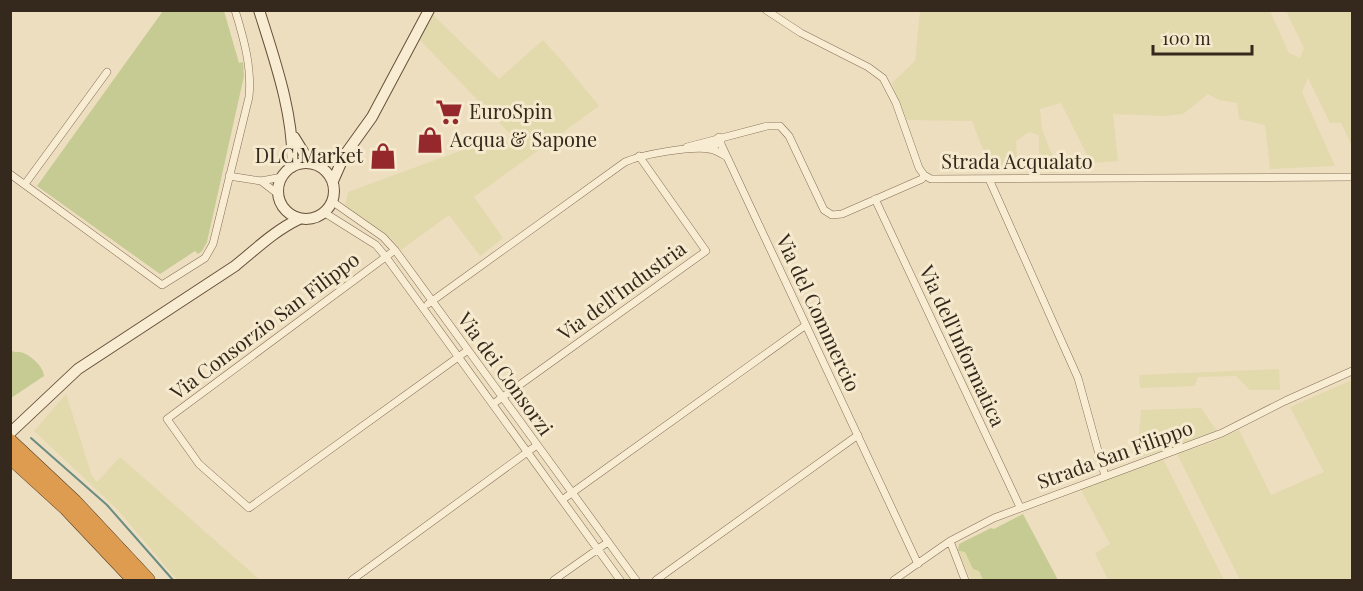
<svg xmlns="http://www.w3.org/2000/svg" width="1363" height="591" font-family="'Playfair Display',serif">
  <style>
    .farmland { fill: #e2d9ad }
    .green { fill: #c5cb93 }
    .lines { fill: none; stroke-linecap: round; stroke-linejoin: round }
    .stream { stroke: #6a8c83; stroke-width: 2 }
    .minor-casing { stroke: #856f58; stroke-width: 8 }
    .tertiary-casing { stroke: #856f58; stroke-width: 10 }
    .secondary-casing { stroke: #67503b; stroke-width: 12 }
    .motorway-casing { stroke: #533e2c; stroke-width: 15 }
    .minor { stroke: #f8ecd2; stroke-width: 7 }
    .tertiary { stroke: #f8ecd2; stroke-width: 9 }
    .secondary { stroke: #f8ecd2; stroke-width: 10 }
    .motorway { stroke: #dd9c4f; stroke-width: 14 }
    .labels { text-anchor: middle; stroke-width: 6; stroke-linejoin: round; paint-order: stroke }
    .poi-label { font-size: 20px; fill: #35281c; stroke: #f5e9ce; text-anchor: start }
    .street-label { font-size: 20px; fill: #35281c; stroke: #f5e9ce }
  </style>
  <rect width="100%" height="100%" fill="#eddebf"/>
  <!-- farmland -->
  <path class="farmland" d="M920 11H1270L1289 53 1300 58 1304 48 1286 11H1352V146L1341 123H1330L1308 78 1302 92 1335 166 1270 169 1265 125 1239 119 1237 103 1219 100 1208 94 1183 114 1164 116 1113 114 1118 161 1091 163 1061 103 1040 109 1042 129 1059 173H1049L1039 153V135L1029 132 1016 141 1017 159 1015 168 992 173 972 121 907 120 892 83 915 61Z
    M432 14 499 79 543 40 563 62 599 106 474 197 503 238 480 256 449 215 401 250 392 239 345 206 348 192 490 140 519 143 419 39Z
    M1279 369 1280 390H1250L1236 376 1198 377 1195 386 1140 388 1139 375Z
    M1352 380V580H1240L1177 454 1213 442 1239 430 1271 495 1324 472 1290 407Z
    M66 394 92 476 97 482 120 457 260 580H177L117 509 34 431Z
    M1201 408 1217 431 1137 459 1141 410Z
    M1163 459 1224 580H1108L1095 553 1110 544 1080 488Z
    M958 552H965L973 569 979 571 983 580H971Z"/>
  <!-- green -->
  <path class="green" d="M163 11H224L239 63 243 62 244 76 207 242 202 251 198 254 195 251 160 274 37 186Z
    M11 351C14 352 17 352 20 352 30 354 44 367 44 376L11 398Z
    M1023 514 1058 580H983L979 571 973 569 965 552 958 551 959 544 991 528 994 529Z"/>
  <g class="lines">
    <!-- stream -->
    <path class="stream" d="M31 438 107 505 173 580"/>
    <defs>
      <path id="minor" d="M766 10 801 33 868 67 883 78 896 103 919 168 924 175 931 179 1352 177
        M687 147 767 126H780L789 136 824 210 832 215 842 214 922 179 924 175
        M709 149 720 142 918 564
        M10 174 162 285 205 258 213 244 249 97C252 68 244 39 235 10
        M229 176 261 181 282 177
        M989 179 1078 378 1105 476
        M261 181 278 194
        M25 184 107 72
        M875 199 1020 507
        M333 202 383 237 395 250 636 580
        M325 213 376 245 386 257 620 580
        M395 250 167 419 199 464 249 508 468 350
        M428 304 625 162C643 154 691 146 710 149 716 150 722 154 727 157
        M493 404 706 251 639 156
        M562 500 806 325
        M950 541 965 580
        M352 580 537 445
        M554 580 608 542
        M656 580 858 435
        M894 580 950 541 994 518 1222 433 1285 401 1352 371"/>
      <path id="tertiary" d="M719 138 720 142"/>
      <path id="secondary" d="M259 10C274 58 295 117 292 167
        M294 137 310 163
        M278 191a28 28 0 1 1 56 0a28 28 0 1 1-56 0Z
        M333 181 344 156 372 117 429 10
        M10 433 78 369 235 266C256 249 274 231 299 219"/>
      <path id="motorway" d="M10 441 75 502 148 580
        M10 457 66 508 134 580"/>
    </defs>
    <!-- minor casing -->
    <use href="#minor" class="minor-casing"/>
    <!-- tertiary casing -->
    <use href="#tertiary" class="tertiary-casing"/>
    <!-- secondary casing -->
    <use href="#secondary" class="secondary-casing"/>
    <!-- motorway casing -->
    <use href="#motorway" class="motorway-casing"/>
    <!-- minor -->
    <use href="#minor" class="minor"/>
    <!-- tertiary -->
    <use href="#tertiary" class="tertiary"/>
    <!-- secondary -->
    <use href="#secondary" class="secondary"/>
    <!-- motorway -->
    <use href="#motorway" class="motorway"/>
  </g>
  <!-- icons -->
  <defs>
    <symbol id="supermarket-bare" viewBox="-9 -9 18 18"><path d="M-6-5.5h2.5l.6 2H6L4.5 2H-2.5L-4.4-4H-6ZM-1.5 3.2a1.3 1.3 0 1 0 .1 0ZM3 3.2a1.3 1.3 0 1 0 .1 0Z" fill="#94282b" stroke="#f5e9ce" stroke-width="2.5" paint-order="stroke"/></symbol>
    <symbol id="shop-bare" viewBox="-9 -9 18 18"><path d="M-5-2.5h2.3a2.7 3.5 0 0 1 5.4 0H5L5.5 6h-11ZM-1.5-2.5h3a1.5 2.3 0 0 0-3 0Z" fill="#94282b" stroke="#f5e9ce" stroke-width="2.5" paint-order="stroke"/></symbol>
  </defs>
  <g fill-rule="evenodd">
    <use href="#supermarket-bare" x="430" y="93" width="38" height="38"/>
    <use href="#shop-bare" x="411" y="121" width="38" height="38"/>
    <use href="#shop-bare" x="364" y="137" width="38" height="38"/>
  </g>
  <g class="labels">
    <!-- poi labels -->
    <g class="poi-label">
      <text x="469" y="119">EuroSpin</text>
      <text x="450" y="147">Acqua &amp; Sapone</text>
      <text x="363" y="163" text-anchor="end">DLC Market</text>
    </g>
    <!-- street labels -->
    <g class="street-label">
      <text x="1017" y="169">Strada Acqualato</text>
      <text transform="translate(622 291) rotate(-36)" y="7">Via dell'Industria</text>
      <text transform="translate(818 313) rotate(65)" y="7">Via del Commercio</text>
      <text transform="translate(265 326) rotate(-37)" y="7">Via Consorzio San Filippo</text>
      <text transform="translate(962 346) rotate(65)" y="7">Via dell'Informatica</text>
      <text transform="translate(505 374) rotate(54)" y="7">Via dei Consorzi</text>
      <text transform="translate(1115 455) rotate(-20)" y="7">Strada San Filippo</text>
    </g>
  </g>
  <!-- border -->
  <rect width="1363" height="591" fill="none" stroke="#35281c" stroke-width="24"/>
  <!-- scale -->
  <path d="M1153 45v9h99v-9" fill="none" stroke="#35281c" stroke-width="3"/>
  <text x="1162" y="45" font-size="18" fill="#35281c" stroke="#f5e9ce" stroke-width="4.5" paint-order="stroke">100 m</text>
</svg>
